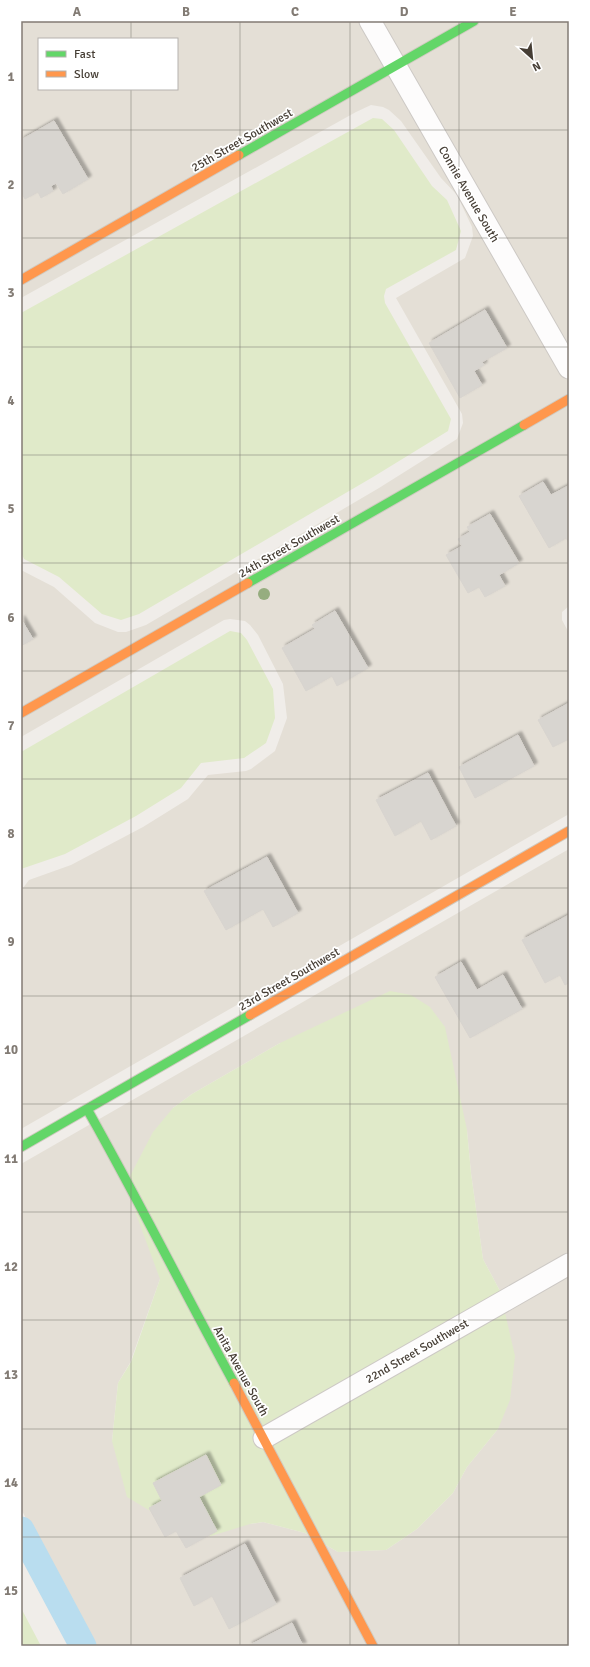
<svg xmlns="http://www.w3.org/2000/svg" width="590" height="1667" font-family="Signika,sans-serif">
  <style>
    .residential { fill: #e4dfd6; fill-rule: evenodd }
    .green { fill: #e0eac9 }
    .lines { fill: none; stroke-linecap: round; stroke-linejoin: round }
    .canal { stroke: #b9ddef; stroke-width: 27 }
    .building { fill: #d8d5d0; stroke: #d8d4cf; filter: url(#shadow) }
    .street-casing { stroke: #cdc9c5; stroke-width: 23 }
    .fast-casing { stroke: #d0cac0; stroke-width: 11 }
    .slow-casing { stroke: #d0cac0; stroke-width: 11 }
    .street { stroke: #fdfcfc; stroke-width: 21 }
    .fast { stroke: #63d668; stroke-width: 9 }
    .slow { stroke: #ff974d; stroke-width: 9 }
    .tree { fill: #96ad7f }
    .grid { fill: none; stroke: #827b74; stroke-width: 1; stroke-opacity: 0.55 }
    .labels { text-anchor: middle; stroke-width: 3.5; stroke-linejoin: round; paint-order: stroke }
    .street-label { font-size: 12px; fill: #463e35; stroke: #fff }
    .neatline { fill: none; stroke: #827b74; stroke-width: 1.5 }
    .grid-label { font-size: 13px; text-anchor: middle; font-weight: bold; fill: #827b74 }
  </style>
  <defs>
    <filter id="shadow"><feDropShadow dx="3.5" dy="-3.5" stdDeviation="1" flood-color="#0004"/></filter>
  </defs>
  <rect width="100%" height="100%" fill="#f0ede9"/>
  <!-- residential -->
  <path class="residential" d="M21 21H569V606L562 612V620L569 633V814L21 1129V930L23 888 29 880 71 865 143 827 188 799 208 775 246 771 251 769 275 751 287 718 283 684 258 635 250 625 245 621 230 619 224 620 21 737V570L54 587 95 623 118 632H126L146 625 379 488 457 439 463 423 462 414 396 298 465 258 473 236 472 227 457 195 441 178 401 121 389 110 383 107 371 105 356 112 21 298ZM39 39H177V89H39Z
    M569 849V1646H94L21 1509V1164ZM280 1043 467 1130 471 1173 483 1259 500 1291 505 1320 498 1429 467 1467 453 1493 417 1529 386 1550 338 1552 305 1533 263 1522 250 1524 112 1441 118 1383 130 1363 160 1279 173 1108 192 1094Z"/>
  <!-- green -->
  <path class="green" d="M373 118 382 119 394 130 432 186 447 200 461 231 456 250 386 289 384 296 385 303 451 419 448 431 373 477 139 614 121 620 102 614 59 577 24 559 21 552V313Z
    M230 631 241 633 247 640 273 689 275 718 266 743 244 758 201 763 181 788 136 816 65 854 21 869V752Z
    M390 991 411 995 430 1007 445 1027 467 1130 471 1173 483 1259 500 1291 515 1356 510 1400 498 1429 467 1467 453 1493 417 1529 386 1550 338 1552 305 1533 263 1522 250 1524 211 1536H192L127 1497 112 1441 118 1383 131 1362 160 1279 136 1214 130 1176 153 1132 173 1108 192 1094 280 1043Z
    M21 1608 41 1646H21Z"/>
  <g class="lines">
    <!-- canal -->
    <path class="canal" d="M21 1530 83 1646"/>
  </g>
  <!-- building -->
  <path class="building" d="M54 121 88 179 63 194 56 183 51 186 53 191 41 198 38 192 25 199 21 192V140Z
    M485 310 507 348 482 362 484 365 474 371 482 385 460 398 429 343Z
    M543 482 551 495 568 486 569 487V543L566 538 549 548 519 496Z
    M490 514 519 563 499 575 505 586 485 597 479 587 468 593 446 555 462 546 458 539 470 532 467 527Z
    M335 611 368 668 337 686 332 676 306 691 282 648 315 629 312 625Z
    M21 619 33 639 21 646Z
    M569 703V739L553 747 538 720Z
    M518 735 534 766 475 798 459 767Z
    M428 773 456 826 431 840 421 821 395 836 376 800Z
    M267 857 298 913 273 927 263 909 226 930 204 891Z
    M569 915V983L565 985 560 975 545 983 522 940Z
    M461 962 477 990 503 975 522 1009 470 1038 435 977Z
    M206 1455 221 1485 199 1497 217 1531 186 1548 176 1531 165 1537 149 1508 162 1501 153 1483Z
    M245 1544 276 1604 229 1629 212 1596 194 1606 180 1578Z
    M292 1623 303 1646H248Z"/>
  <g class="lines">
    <defs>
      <path id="street" d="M370 21 569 368
        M264 1438 569 1264"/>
      <path id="fast" d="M239 155 474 21
        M248 583 524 425
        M87 1109C138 1199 184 1292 234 1383
        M21 1147 250 1015"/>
      <path id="slow" d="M21 280 239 155
        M524 425 569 399
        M21 713 248 583
        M250 1015 569 831
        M234 1383 373 1646"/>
    </defs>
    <!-- street casing -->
    <use href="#street" class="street-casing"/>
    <!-- fast casing -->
    <use href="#fast" class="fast-casing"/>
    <!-- slow casing -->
    <use href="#slow" class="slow-casing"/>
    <!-- street -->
    <use href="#street" class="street"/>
    <!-- fast -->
    <use href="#fast" class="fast"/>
    <!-- slow -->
    <use href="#slow" class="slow"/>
  </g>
  <!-- trees -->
  <circle class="tree" cx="264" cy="594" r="6"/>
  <!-- grid -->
  <path class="grid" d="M131 21V39M240 21V1646M350 21V1646M459 21V1646M131 89V1646M21 130H569M21 238H569M21 347H569M21 455H569M21 563H569M21 671H569M21 779H569M21 888H569M21 996H569M21 1104H569M21 1212H569M21 1320H569M21 1429H569M21 1537H569"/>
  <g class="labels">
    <!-- street labels -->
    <g class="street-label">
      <text transform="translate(242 140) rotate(-30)" y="4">25th Street Southwest</text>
      <text transform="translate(469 194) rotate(60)" y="4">Connie Avenue South</text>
      <text transform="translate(289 546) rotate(-30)" y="4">24th Street Southwest</text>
      <text transform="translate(289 979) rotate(-30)" y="4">23rd Street Southwest</text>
      <text transform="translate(417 1351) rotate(-30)" y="4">22nd Street Southwest</text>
      <text transform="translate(241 1371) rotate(61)" y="4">Anita Avenue South</text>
    </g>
  </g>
  <!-- border -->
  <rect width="590" height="1667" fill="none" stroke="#ffffff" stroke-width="44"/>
  <!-- legend -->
  <rect x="38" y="38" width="140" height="52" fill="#ffffff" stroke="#b5b2ae"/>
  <rect x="46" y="51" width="20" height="6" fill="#63d668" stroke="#b5b2ae"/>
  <text x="74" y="58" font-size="12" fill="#463e35">Fast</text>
  <rect x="46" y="71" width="20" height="6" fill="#ff974d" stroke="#b5b2ae"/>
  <text x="74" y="78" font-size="12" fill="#463e35">Slow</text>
  <!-- north arrow -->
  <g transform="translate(532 58) rotate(153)" stroke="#ffffff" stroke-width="3" paint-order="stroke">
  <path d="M0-3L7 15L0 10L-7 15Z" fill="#463e35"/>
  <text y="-6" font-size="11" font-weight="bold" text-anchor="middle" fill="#463e35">N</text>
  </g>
  <rect x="22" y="22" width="546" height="1623" class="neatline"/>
  <g class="grid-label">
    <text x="77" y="16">A</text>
    <text x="186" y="16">B</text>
    <text x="295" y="16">C</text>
    <text x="404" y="16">D</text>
    <text x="513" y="16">E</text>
    <text x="11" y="81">1</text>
    <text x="11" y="189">2</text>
    <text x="11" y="297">3</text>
    <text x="11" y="405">4</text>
    <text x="11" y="513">5</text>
    <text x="11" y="622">6</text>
    <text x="11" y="730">7</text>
    <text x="11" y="838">8</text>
    <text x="11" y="946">9</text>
    <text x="11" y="1054">10</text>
    <text x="11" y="1163">11</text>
    <text x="11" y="1271">12</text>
    <text x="11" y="1379">13</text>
    <text x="11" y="1487">14</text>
    <text x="11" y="1595">15</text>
  </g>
</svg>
